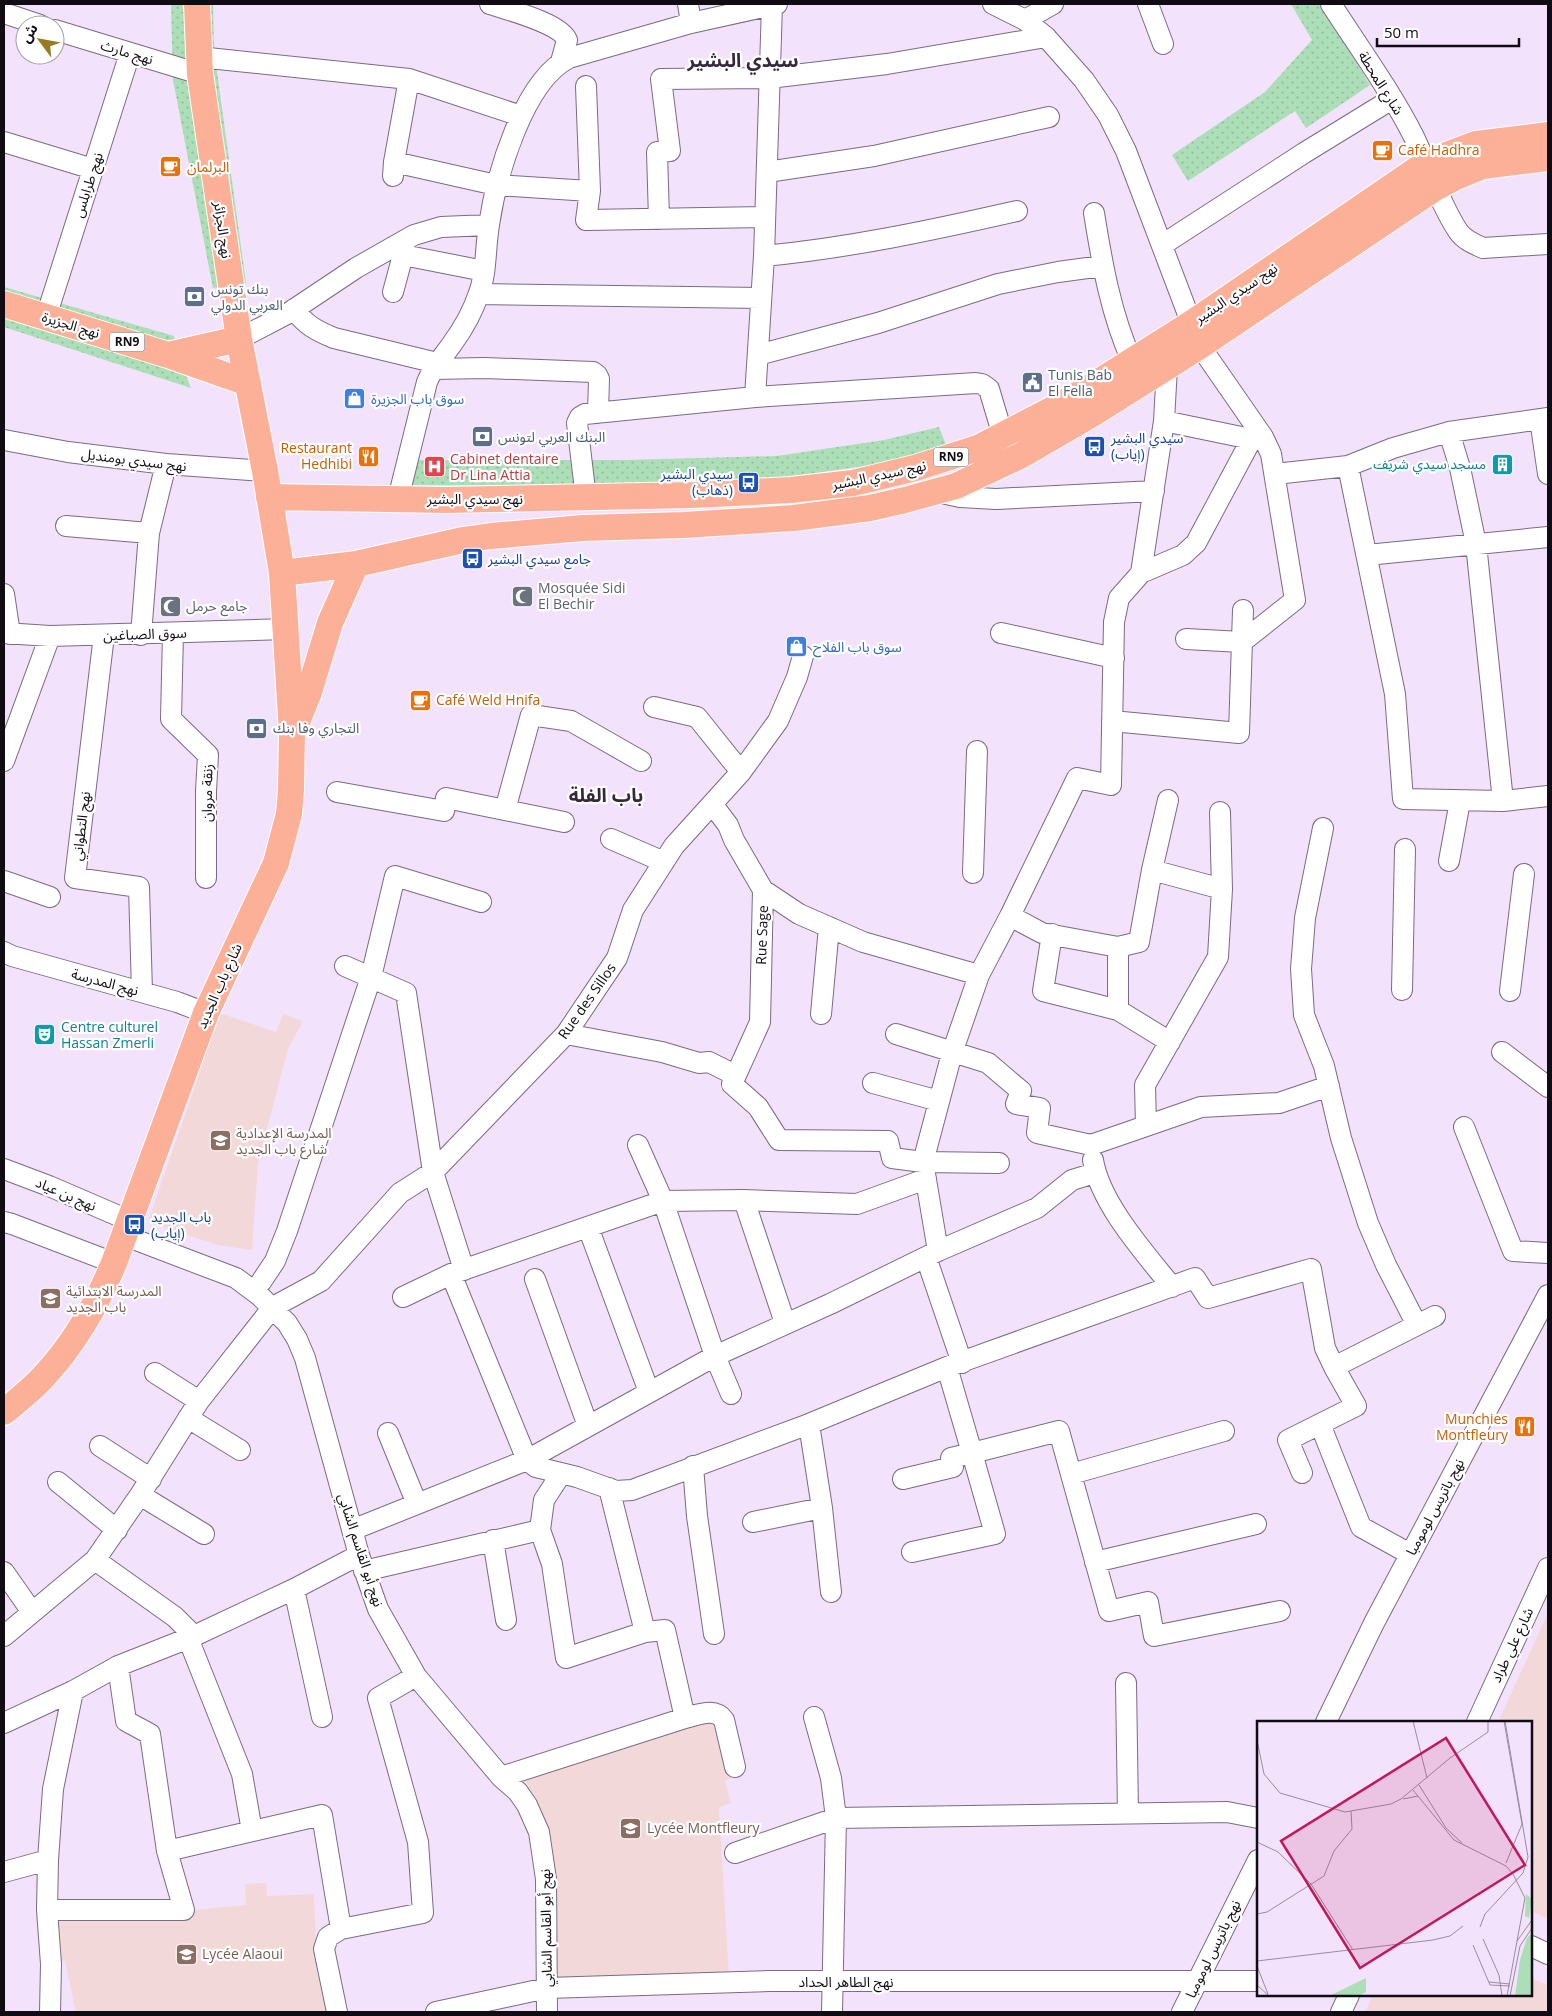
<svg xmlns="http://www.w3.org/2000/svg" width="1552" height="2016" font-family="'Open Sans','Noto Sans Arabic',sans-serif">
  <style>
    .education { fill: #f3d8da }
    .grass { fill: url(#grass-dots) }
    .lines { fill: none; stroke-linecap: round; stroke-linejoin: round }
    .minor-casing { stroke: #7a6b82; stroke-width: 22 }
    .major-casing { stroke: #fff; stroke-width: 28 }
    .minor { stroke: #fff; stroke-width: 20 }
    .major { stroke: #fdb098; stroke-width: 26 }
    .labels { text-anchor: middle; stroke-width: 4.5; stroke-linejoin: round; paint-order: stroke }
    .shield { fill: #fff; stroke: #58555a; stroke-width: 1 }
    .shield-label { font-size: 12px; font-weight: bold; fill: #110c14 }
    .street-label { font-size: 14px; fill: #110c14; stroke: #fff }
    .food-label { font-size: 14px; fill: #c56008; stroke: #fff; text-anchor: start }
    .service-label { font-size: 14px; fill: #4e5e75; stroke: #fff; text-anchor: start }
    .shop-label { font-size: 14px; fill: #366cbe; stroke: #fff; text-anchor: start }
    .transit-label { font-size: 14px; fill: #164399; stroke: #fff; text-anchor: start }
    .health-label { font-size: 14px; fill: #be3a42; stroke: #fff; text-anchor: start }
    .culture-label { font-size: 14px; fill: #0d838f; stroke: #fff; text-anchor: end }
    .worship-label { font-size: 14px; fill: #5b616d; stroke: #fff; text-anchor: start }
    .education-label { font-size: 14px; fill: #785e54; stroke: #fff; text-anchor: start }
    .district-label { font-size: 19px; font-weight: bold; fill: #35283c; stroke: #fff }
    .inset-road { fill: none; stroke: #998c9f; stroke-width: 1 }
    .view { fill: #c2185b; fill-opacity: 0.15; stroke: #c2185b; stroke-width: 2.5 }
    .inset-edge { fill: none; stroke: #110c14; stroke-width: 2.5 }
  </style>
  <defs>
    <pattern id="grass-dots" width="8" height="8" patternUnits="userSpaceOnUse" patternTransform="scale(1.25)"><rect width="8" height="8" fill="#acdeb7"/><path d="M2 2h.1M6 6h.1" fill="none" stroke="#93bd9c" stroke-width="1.8" stroke-linecap="round"/></pattern>
  </defs>
  <rect width="100%" height="100%" fill="#f3e2fc"/>
  <!-- education -->
  <path class="education" d="M220 1013 276 1032 283 1014 303 1021 288 1049 258 1163 252 1250 218 1245 148 1222Z
    M1548 1613V1919L1531 1911V1722H1498Z
    M714 1717 732 1778 725 1781 731 1803 719 1807 729 1978 554 1979 549 1849 524 1775Z
    M266 1883 267 1896 314 1894 316 1947 334 2012H76L65 1961H54L51 1913 184 1911 246 1905 245 1884Z
    M1531 1978 1548 1985V2012H1365L1373 1995H1531Z"/>
  <!-- grass -->
  <path class="grass" d="M171 4H213L214 50 246 283 213 288 173 80Z
    M1291 4H1321L1370 85 1306 128 1295 111 1188 181 1172 155 1265 92 1312 40Z
    M4 287 174 336 179 358 191 388 4 327Z
    M939 427 946 445 893 462 781 478 623 486 413 485 415 460H626L777 456 884 440Z"/>
  <g class="lines">
    <defs>
      <path id="minor" d="M490 4C508 10 560 23 567 40L561 62
        M688 4 691 23
        M993 4 1025 20 1046 37 1084 80 1108 115 1126 151 1200 346 1263 437 1271 454 1295 600 1242 642 1186 639
        M1148 4 1163 44
        M1331 4C1358 46 1392 93 1414 137 1429 168 1439 202 1458 231 1464 240 1474 244 1483 248L1548 244
        M4 13 40 25
        M1025 20 1053 4
        M55 30 200 74
        M199 57 409 79 521 116
        M586 86 590 191 586 220 765 217
        M4 142 93 169
        M394 162 496 185 590 191
        M767 172 874 156 1049 117
        M393 176 394 162 409 79
        M1094 213C1102 263 1111 315 1132 361
        M659 219 657 152 670 151 661 79 769 78 887 64 1046 37
        M1162 245 1304 153 1392 99
        M764 256C849 248 933 230 1017 211
        M393 292 403 255 484 271
        M479 294 761 298
        M294 309C305 325 317 331 334 338L437 363
        M46 317 130 53
        M239 339 287 314 356 268 414 235 441 227 489 225
        M758 355 878 323 998 284 1058 272 1102 266
        M433 369 485 368 593 372 597 375 599 379 598 413
        M755 397 764 256 772 5
        M1540 419 1548 474
        M1164 421 1251 439
        M1449 432 1460 468 1476 544 1503 801
        M4 440 68 452 166 464 265 471
        M1348 466 1395 694 1403 799 1503 801 1548 796
        M1275 474 1348 466 1393 448 1449 432 1548 418
        M937 492 960 497 996 499 1154 491
        M586 498 577 423 580 417 585 414 755 397 976 383 982 384 989 389 1003 436
        M398 499 427 382C433 367 443 357 452 344 463 329 473 311 479 293 487 272 485 248 489 225 496 177 523 81 569 58L691 23 777 4
        M66 526 149 533
        M1367 555 1548 537
        M1141 573 1164 421 1167 367
        M4 594 10 634
        M4 633 50 636 286 629
        M173 633 171 719 208 755 206 791V878
        M1001 633 1114 658
        M104 635 75 878 139 887 142 992
        M141 635 149 533 166 464
        M654 707 697 717 741 772
        M1112 721 1239 733 1243 610
        M4 761 50 636
        M337 792 444 811 446 798 564 822
        M712 804 728 825 734 840 763 890 760 1022 732 1084 758 1107 779 1140 888 1141 892 1158 923 1162 999 1163
        M505 810 531 715 571 721 641 761
        M1323 828 1305 918 1301 969 1304 1015 1324 1066 1341 1138 1368 1223 1386 1265 1417 1325
        M611 839 664 862
        M1449 861 1460 801
        M1152 870 1222 889
        M973 873 977 751
        M4 881 50 897
        M763 890 799 914 863 942 979 975
        M1010 916 1042 933 1118 947V1010L1170 1042
        M1052 934 1043 991 1118 1010
        M1118 947 1139 942 1152 870 1168 800
        M4 952 12 956 177 1002 206 1013
        M345 966 406 993 433 1172 464 1270
        M1402 990 1405 849
        M1510 991 1524 874
        M821 1014 829 927
        M566 1034 662 1052 699 1063 709 1062 735 1075
        M896 1034 988 1063 1021 1091 1016 1104 1040 1108 1037 1133 1091 1145 1201 1107 1279 1103 1329 1086
        M1502 1052 1548 1087
        M873 1083 939 1101
        M1146 1126 1145 1085 1218 957 1222 889 1220 812
        M1464 1127 1513 1251 1548 1253
        M638 1145 663 1201 715 1356 731 1394
        M1093 1160C1100 1203 1144 1252 1172 1287
        M4 1169 49 1186 128 1220
        M744 1200 785 1323
        M4 1222 12 1224 114 1263
        M588 1227 649 1392
        M123 1235 236 1278 260 1296 287 1323 297 1339 305 1358 359 1555 378 1609 416 1676 501 1777 518 1792 527 1805 539 1832 546 1879 547 2012
        M938 1251 923 1162 952 1053 979 975 1010 916 1077 778 1111 785 1114 622 1119 598 1141 573 1183 555 1196 543 1257 429
        M926 1257 962 1363
        M451 1274 527 1460 536 1467 577 1477 616 1491 632 1490 809 1424 947 1367 1195 1278 1208 1298 1311 1269 1325 1348 1334 1367 1356 1406 1288 1440 1302 1473
        M535 1279 588 1426
        M261 1282 275 1261 287 1231 371 977 395 876 481 902
        M403 1297 451 1274 663 1201 744 1200 857 1204 926 1179
        M947 1367 972 1453 1059 1431 1109 1611 1148 1602 1154 1636 1280 1611
        M1334 1367 1435 1316
        M155 1373 199 1401
        M188 1418 240 1450
        M809 1424 822 1508 831 1592
        M1320 1424 1361 1527 1410 1554
        M388 1433 417 1504
        M100 1446 151 1479
        M693 1466 697 1516 714 1634
        M1071 1474 1224 1431
        M903 1479 953 1467 951 1458 972 1453 995 1534 912 1552
        M58 1482 117 1530
        M609 1488 645 1632
        M140 1495 204 1534
        M753 1522 822 1508
        M352 1530 527 1460 715 1356 830 1304 938 1251 1037 1208 1072 1180 1095 1173
        M540 1530 544 1500 561 1474
        M493 1540 506 1620
        M95 1560 175 1617 194 1636
        M1095 1562 1256 1524
        M364 1571 540 1530 552 1564 566 1658 645 1632 665 1630 685 1718
        M4 1572 32 1612
        M294 1589 322 1717
        M4 1636 95 1560 140 1495 199 1401 273 1307 321 1281 400 1193 433 1172 566 1034 617 958 633 910 674 846 741 772 778 721 797 677 803 656
        M188 1638 242 1774 252 1831
        M118 1666 126 1721 150 1734 167 1851
        M1126 1683 1128 1813
        M814 1717 831 1778 836 1818 832 2012
        M1326 1722 1374 1623 1548 1295
        M1477 1722 1548 1568
        M4 1723 73 1691 118 1666 194 1636 294 1589 359 1555
        M501 1777 685 1718C698 1715 715 1707 724 1720L735 1767
        M735 1853 836 1818 1227 1812 1258 1818
        M4 1872 48 1860
        M47 1910H184L167 1851 322 1815 341 1929
        M1531 1946 1548 1954
        M50 2012 51 1964 47 1910 48 1860 53 1789 73 1691
        M337 2012 324 1949 328 1937 341 1929 423 1913 418 1842 378 1698 416 1676
        M436 2012 547 1988 770 1981H1258
        M1182 2012 1258 1860
        M1341 2012 1349 1995"/>
      <path id="major" d="M4 304 168 355 248 383
        M168 355 239 339
        M269 497 446 500 693 495 791 490 853 483 915 468 978 448 1051 410 1089 388 1192 323 1422 166 1444 156 1476 144 1548 135
        M282 573 356 564 463 540 491 536 583 528 684 525 794 518 870 508 905 500 956 486 1020 456 1094 413 1200 346 1435 188 1456 177 1483 166 1548 158
        M294 729 309 692 330 623 356 564
        M4 1412C18 1400 34 1388 46 1374 76 1341 97 1304 114 1263L206 1013 276 863 289 814 291 790 292 733 282 573 265 471 239 339 200 74 197 4"/>
    </defs>
    <!-- minor casing -->
    <use href="#minor" class="minor-casing"/>
    <!-- major casing -->
    <use href="#major" class="major-casing"/>
    <!-- minor -->
    <use href="#minor" class="minor"/>
    <!-- major -->
    <use href="#major" class="major"/>
  </g>
  <!-- icons -->
  <defs>
    <symbol id="cafe-square" viewBox="-11 -11 22 22"><rect x="-9" y="-9" width="18" height="18" rx="4" fill="#e8710a" stroke="#fff"/><path d="M-5.5-4.5H6V0H3Q3 3.5 0 3.5H-2.5Q-5.5 3.5-5.5 0ZM3-3.2v2h1.7v-2ZM-6 4.5H4V6H-6Z" fill="#fff"/></symbol>
    <symbol id="bank-square" viewBox="-11 -11 22 22"><rect x="-9" y="-9" width="18" height="18" rx="4" fill="#5c6f8a" stroke="#fff"/><path d="M-6-4H6V4H-6ZM0-2.3a2.3 2.3 0 1 0 0 4.6a2.3 2.3 0 1 0 0-4.6Z" fill="#fff"/></symbol>
    <symbol id="civic-square" viewBox="-11 -11 22 22"><rect x="-9" y="-9" width="18" height="18" rx="4" fill="#5c6f8a" stroke="#fff"/><path d="M-.6-6.5H3V-4.5H.6V-3L4-1V1h2V6H-6V1h2V-1L-.6-3ZM-1.2 2.5V6h2.4V2.5Z" fill="#fff"/></symbol>
    <symbol id="shop-square" viewBox="-11 -11 22 22"><rect x="-9" y="-9" width="18" height="18" rx="4" fill="#3f7fe0" stroke="#fff"/><path d="M-5-2.5h2.3a2.7 3.5 0 0 1 5.4 0H5L5.5 6h-11ZM-1.5-2.5h3a1.5 2.3 0 0 0-3 0Z" fill="#fff"/></symbol>
    <symbol id="bus-square" viewBox="-11 -11 22 22"><rect x="-9" y="-9" width="18" height="18" rx="4" fill="#1a4fb4" stroke="#fff"/><path d="M-5-6H5V4H4V6H2V4H-2V6H-4V4H-5ZM-3.5-4V0h7V-4ZM-3.5 1.2v1.5H-2V1.2ZM2 1.2v1.5H3.5V1.2Z" fill="#fff"/></symbol>
    <symbol id="restaurant-square" viewBox="-11 -11 22 22"><rect x="-9" y="-9" width="18" height="18" rx="4" fill="#e8710a" stroke="#fff"/><path d="M-5-6h1v4h1v-4h1v4h1v-4h1v5L-1.5 .5V6h-2V.5L-5-1ZM5-6V6H3V1.5H1.5Q1.5-4 5-6Z" fill="#fff"/></symbol>
    <symbol id="building-square" viewBox="-11 -11 22 22"><rect x="-9" y="-9" width="18" height="18" rx="4" fill="#0f9aa8" stroke="#fff"/><path d="M-4-6H4V6H1V3H-1V6H-4ZM-2.5-4.3h1.7v1.8h-1.7ZM.8-4.3h1.7v1.8H.8ZM-2.5-1h1.7V.8h-1.7ZM.8-1h1.7V.8H.8Z" fill="#fff"/></symbol>
    <symbol id="hospital-square" viewBox="-11 -11 22 22"><rect x="-9" y="-9" width="18" height="18" rx="4" fill="#e0444e" stroke="#fff"/><path d="M-5-5h3v3.5h4V-5h3V5h-3V1.5h-4V5h-3Z" fill="#fff"/></symbol>
    <symbol id="mosque-square" viewBox="-11 -11 22 22"><rect x="-9" y="-9" width="18" height="18" rx="4" fill="#6b7280" stroke="#fff"/><path d="M3.5-4.9A6 6 0 1 0 3.5 4.9A5 5 0 1 1 3.5-4.9Z" fill="#fff"/></symbol>
    <symbol id="theatre-square" viewBox="-11 -11 22 22"><rect x="-9" y="-9" width="18" height="18" rx="4" fill="#0f9aa8" stroke="#fff"/><path d="M-5-5.5Q0-4 5-5.5V0Q5 5 0 6Q-5 5-5 0ZM-3.3-2.5H-1v1.5H-3.3ZM1-2.5H3.3v1.5H1ZM-2.8 1Q0 5.5 2.8 1Z" fill="#fff"/></symbol>
    <symbol id="school-square" viewBox="-11 -11 22 22"><rect x="-9" y="-9" width="18" height="18" rx="4" fill="#8d6e63" stroke="#fff"/><path d="M0-5L7-2L0 1L-7-2ZM-4 1L0 2.5L4 1V4Q0 6-4 4Z" fill="#fff"/></symbol>
  </defs>
  <g fill-rule="evenodd">
    <use href="#cafe-square" x="1370" y="138" width="25" height="25"/>
    <use href="#cafe-square" x="158" y="154" width="25" height="25"/>
    <use href="#bank-square" x="182" y="284" width="25" height="25"/>
    <use href="#civic-square" x="1020" y="370" width="25" height="25"/>
    <use href="#shop-square" x="342" y="386" width="25" height="25"/>
    <use href="#bank-square" x="470" y="424" width="25" height="25"/>
    <use href="#bus-square" x="1082" y="434" width="25" height="25"/>
    <use href="#restaurant-square" x="356" y="444" width="25" height="25"/>
    <use href="#building-square" x="1490" y="452" width="25" height="25"/>
    <use href="#hospital-square" x="422" y="454" width="25" height="25"/>
    <use href="#bus-square" x="736" y="470" width="25" height="25"/>
    <use href="#bus-square" x="460" y="546" width="25" height="25"/>
    <use href="#mosque-square" x="510" y="584" width="25" height="25"/>
    <use href="#mosque-square" x="158" y="594" width="25" height="25"/>
    <use href="#shop-square" x="784" y="634" width="25" height="25"/>
    <use href="#cafe-square" x="408" y="688" width="25" height="25"/>
    <use href="#bank-square" x="244" y="716" width="25" height="25"/>
    <use href="#theatre-square" x="32" y="1022" width="25" height="25"/>
    <use href="#school-square" x="208" y="1128" width="25" height="25"/>
    <use href="#bus-square" x="122" y="1212" width="25" height="25"/>
    <use href="#school-square" x="38" y="1286" width="25" height="25"/>
    <use href="#restaurant-square" x="1512" y="1414" width="25" height="25"/>
    <use href="#school-square" x="618" y="1816" width="25" height="25"/>
    <use href="#school-square" x="174" y="1942" width="25" height="25"/>
  </g>
  <g class="labels">
    <!-- shield labels -->
    <g class="shield">
      <rect x="109.5" y="332.5" width="35" height="19" rx="4"/>
      <rect x="933.5" y="447.5" width="35" height="19" rx="4"/>
    </g>
    <g class="shield-label">
      <text x="127" y="346">RN9</text>
      <text x="951" y="461">RN9</text>
    </g>
    <!-- street labels -->
    <g class="street-label">
      <text transform="translate(127 52) rotate(17)" y="5">نهج مارث</text>
      <text transform="translate(1381 83) rotate(58)" y="5">شارع المحطة</text>
      <text transform="translate(88 185) rotate(-72)" y="5">نهج طرابلس</text>
      <text transform="translate(223 230) rotate(82)" y="5">نهج الجزائر</text>
      <text transform="translate(1236 293) rotate(-34)" y="5">نهج سيدي البشير</text>
      <text transform="translate(71 325) rotate(17)" y="5">نهج الجزيرة</text>
      <text transform="translate(134 460) rotate(7)" y="5">نهج سيدي بومنديل</text>
      <text transform="translate(879 475) rotate(-12)" y="5">نهج سيدي البشير</text>
      <text x="475" y="504">نهج سيدي البشير</text>
      <text transform="translate(145 634) rotate(-2)" y="5">سوق الصباغين</text>
      <text transform="translate(207 793) rotate(-89)" y="5">زنقة مروان</text>
      <text transform="translate(81 826) rotate(-83)" y="5">نهج التطواني</text>
      <text transform="translate(762 935) rotate(-88)" y="5">Rue Sage</text>
      <text transform="translate(105 982) rotate(15)" y="5">نهج المدرسة</text>
      <text transform="translate(219 986) rotate(-66)" y="5">شارع باب الجديد</text>
      <text transform="translate(587 1001) rotate(-55)" y="5">Rue des Sillos</text>
      <text transform="translate(66 1194) rotate(23)" y="5">نهج بن عياد</text>
      <text transform="translate(1435 1507) rotate(-62)" y="5">نهج باتريس لومومبا</text>
      <text transform="translate(361 1550) rotate(72)" y="5">نهج أبو القاسم الشابي</text>
      <text transform="translate(1512 1645) rotate(-65)" y="5">شارع علي طراد</text>
      <text transform="translate(546 1928) rotate(-91)" y="5">نهج أبو القاسم الشابي</text>
      <text transform="translate(1213 1949) rotate(-64)" y="5">نهج باتريس لومومبا</text>
      <text x="846" y="1987">نهج الطاهر الحداد</text>
    </g>
    <!-- food labels -->
    <g class="food-label">
      <text x="1398" y="155">Café Hadhra</text>
      <text x="187" y="172">البرلمان</text>
      <text x="352" y="453" text-anchor="end">Restaurant<tspan x="352" dy="16">Hedhibi</tspan></text>
      <text x="436" y="705">Café Weld Hnifa</text>
      <text x="1508" y="1424" text-anchor="end">Munchies<tspan x="1508" dy="16">Montfleury</tspan></text>
    </g>
    <!-- service labels -->
    <g class="service-label">
      <text x="211" y="294">بنك تونس<tspan x="211" dy="16">العربي الدولي</tspan></text>
      <text x="1048" y="380">Tunis Bab<tspan x="1048" dy="16">El Fella</tspan></text>
      <text x="498" y="442">البنك العربي لتونس</text>
      <text x="273" y="733">التجاري وفا بنك</text>
    </g>
    <!-- shop labels -->
    <g class="shop-label">
      <text x="371" y="404">سوق باب الجزيرة</text>
      <text x="813" y="652">سوق باب الفلاح</text>
    </g>
    <!-- transit labels -->
    <g class="transit-label">
      <text x="1111" y="443">سيدي البشير<tspan x="1111" dy="16">(إياب)</tspan></text>
      <text x="733" y="479" text-anchor="end">سيدي البشير<tspan x="733" dy="16">(ذهاب)</tspan></text>
      <text x="488" y="564">جامع سيدي البشير</text>
      <text x="151" y="1222">باب الجديد<tspan x="151" dy="16">(إياب)</tspan></text>
    </g>
    <!-- health labels -->
    <g class="health-label">
      <text x="450" y="464">Cabinet dentaire<tspan x="450" dy="16">Dr Lina Attia</tspan></text>
    </g>
    <!-- culture labels -->
    <g class="culture-label">
      <text x="1486" y="469">مسجد سيدي شريف</text>
      <text x="61" y="1032" text-anchor="start">Centre culturel<tspan x="61" dy="16">Hassan Zmerli</tspan></text>
    </g>
    <!-- worship labels -->
    <g class="worship-label">
      <text x="538" y="593">Mosquée Sidi<tspan x="538" dy="16">El Bechir</tspan></text>
      <text x="186" y="611">جامع حرمل</text>
    </g>
    <!-- education labels -->
    <g class="education-label">
      <text x="236" y="1138">المدرسة الإعدادية<tspan x="236" dy="16">شارع باب الجديد</tspan></text>
      <text x="66" y="1296">المدرسة الابتدائية<tspan x="66" dy="16">باب الجديد</tspan></text>
      <text x="647" y="1833">Lycée Montfleury</text>
      <text x="202" y="1959">Lycée Alaoui</text>
    </g>
    <!-- district labels -->
    <g class="district-label">
      <text x="743" y="67">سيدي البشير</text>
      <text x="606" y="802">باب الفلة</text>
    </g>
  </g>
  <!-- overview -->
  <g transform="translate(1257 1721)">
    <rect width="275" height="275" fill="#f3e2fc"/>
    <path d="M269 173 275 178 272 197 268 195ZM109 257V271L101 275H72Z" fill="#acdeb7"/>
    <path d="M275 212V275H258L263 239 270 217Z" fill="#acdeb7"/>
    <path class="inset-road" d="M156 0 170 57M247 0 265 103 249 142M0 19 7 53 23 72 88 91 134 83 144 78 193 37 231 11V0M162 64 189 107 205 122M156 69 197 119 249 145 256 153 268 177 260 220M146 78 161 75M0 121 21 131 54 163 96 229M0 193 10 191 67 155 77 130 95 108 94 90M223 206 228 193 266 152 271 136 248 0M226 218 242 254 245 275M216 224 233 264 253 265M0 240 176 219 193 215 206 205M0 245 11 273M232 261 253 263M0 264 12 275M250 275 260 220 275 199M253 275 263 225 275 207"/>
    <path class="view" d="M189 17 268 144 103 247 24 120Z"/>
    <rect width="275" height="275" class="inset-edge"/>
  </g>
  <!-- border -->
  <rect width="1552" height="2016" fill="none" stroke="#110c14" stroke-width="10"/>
  <!-- north arrow -->
  <g transform="translate(40 40) rotate(302)"><circle r="24" fill="#ffffff" stroke="#a09ea1"/>
  <path d="M0-4L9 19L0 12L-9 19Z" fill="#977a22"/>
  <text y="-8" font-size="14" font-weight="bold" text-anchor="middle" fill="#110c14">ش</text>
  </g>
  <!-- scale -->
  <path d="M1377 38v8h142v-8" fill="none" stroke="#110c14" stroke-width="2.5"/>
  <text x="1384" y="38" font-size="15" fill="#110c14" stroke="#ffffff" stroke-width="4" paint-order="stroke">50 m</text>
</svg>
